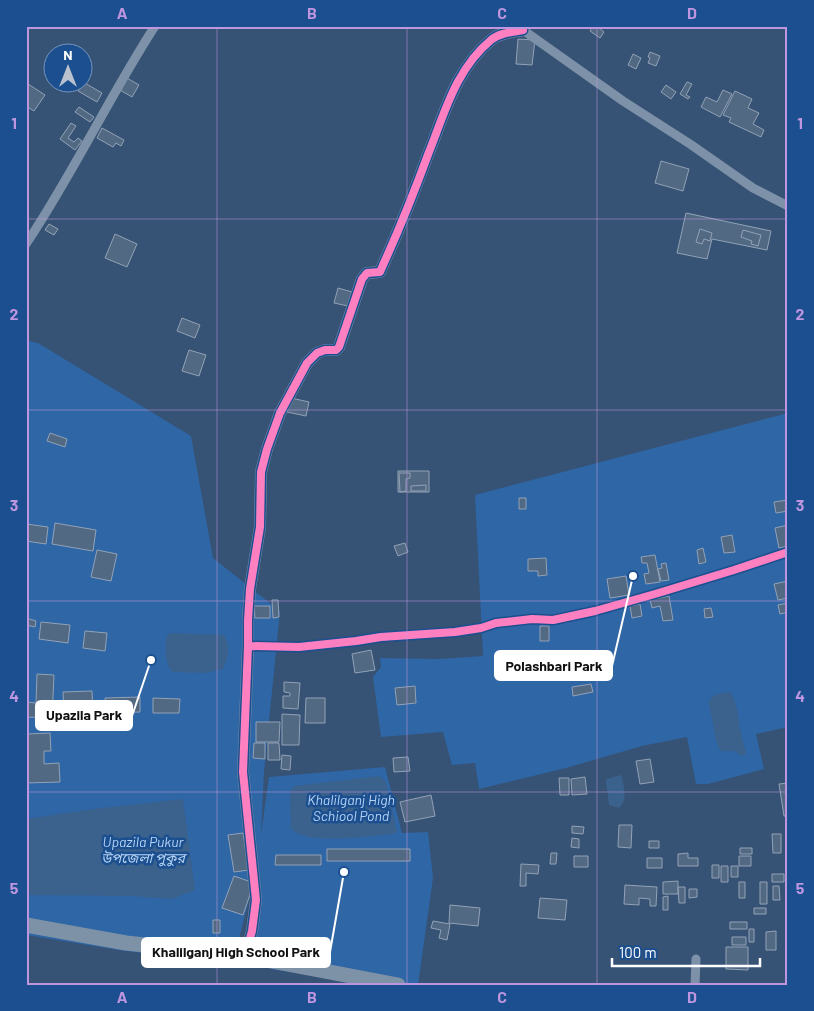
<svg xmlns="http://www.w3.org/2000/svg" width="814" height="1011" font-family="Barlow,'Noto Sans Bengali',sans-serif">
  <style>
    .green { fill: #2f66a5 }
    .water { fill: #3b618d }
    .building { fill: #526984; stroke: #92a2b6 }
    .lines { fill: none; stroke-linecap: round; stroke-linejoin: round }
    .street { stroke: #7d92a8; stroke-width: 9 }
    .secondary { stroke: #798da4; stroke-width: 12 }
    .highway { stroke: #7e92a7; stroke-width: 15 }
    .cycleway-casing { stroke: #1b4f8f; stroke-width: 11 }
    .cycleway { stroke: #ff80c0; stroke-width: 8 }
    .grid { fill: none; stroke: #bd96df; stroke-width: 1; stroke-opacity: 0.55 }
    .labels { text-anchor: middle; stroke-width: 5; stroke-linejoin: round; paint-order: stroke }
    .water-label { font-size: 14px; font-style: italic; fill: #b5d3f5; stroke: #1b4f8f }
    .leader { fill: none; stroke: #fff; stroke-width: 2 }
    .callout-dot { fill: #fff; stroke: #1b4f8f; stroke-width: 2 }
    .callout { fill: #fff; stroke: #fff; stroke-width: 2 }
    .callout-label { font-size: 14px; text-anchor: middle; font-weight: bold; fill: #111 }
    .neatline { fill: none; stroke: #bd96df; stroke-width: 2 }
    .grid-label { font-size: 16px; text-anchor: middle; font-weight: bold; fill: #bd96df }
  </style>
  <rect width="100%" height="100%" fill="#365274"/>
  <!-- green -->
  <path class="green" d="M26 340 38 343 191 436 213 558 280 611 264 772 261 834 269 777 385 767 402 833 428 832 433 878 418 985 275 970 255 964 256 871 233 963 125 951 26 935Z
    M788 413V727L756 734 764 769 708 784H696L687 737 642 746 566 768 479 789 475 763 452 765 443 732 381 737 373 677 381 667 380 658 439 659 483 656 475 495Z"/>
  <!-- water -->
  <path class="water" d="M170 633 224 635C231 645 228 659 223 669L206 673 173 672C164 664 166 648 166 638Z
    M730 692C739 705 738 722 742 738 743 743 745 747 746 753L743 756H741L735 751H721L717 744 709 703C711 693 722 694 730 692Z
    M620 775 622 777C624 788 628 799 619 808L609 805 606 781 607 779Z
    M379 776 386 782 397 832 391 834C370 836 304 846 291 828L290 791 295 786Z
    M183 799 195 890 172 899 129 896 26 895V819L94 809Z"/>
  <!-- building -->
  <path class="building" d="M593 26H597L604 32 600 38 590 31Z
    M518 39 535 40 532 65 516 64Z
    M650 52 660 56 656 66 648 63 650 58 648 57Z
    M633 54 641 58 636 69 628 65Z
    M127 78 139 85 132 97 120 90Z
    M83 82 102 93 97 102 78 91Z
    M687 82 692 84 686 95 690 97 688 99 680 94Z
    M28 84 45 95 34 111 26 106V88Z
    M666 85 676 92 671 99 661 92Z
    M723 90 732 94 720 117 701 107 706 97 717 102Z
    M735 91 752 99 748 108 759 113 753 124 764 130 761 137 729 122 731 118 723 115Z
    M79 107 94 117 90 122 75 112Z
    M71 123 76 126 68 138 74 142 78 138 82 141 75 150 60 139Z
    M102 128 124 140 121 146 116 143 113 147 97 138Z
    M661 161 689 169 683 191 655 183Z
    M686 213 771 231 767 250 712 239 707 259 677 253Z
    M49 224 58 229 54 235 45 230Z
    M700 229 712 233 710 241 704 239 702 244 696 242Z
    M743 230 761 235 758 246 751 244 752 241 741 237Z
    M115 234 137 244 127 267 105 258Z
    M338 288 352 292 348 306 334 303Z
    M182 318 200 325 195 338 177 331Z
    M189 350 206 355 199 376 182 371Z
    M291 398 309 402 306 416 287 412Z
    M50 433 67 439 65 447 47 441Z
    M398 471H429V492H398Z
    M399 473H410V478L406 479V491L400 492Z
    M426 485V491H411V486Z
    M519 498H526V509H519Z
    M788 500V511L776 513 774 502Z
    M55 523 96 530 93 551 52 544Z
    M26 524 48 527 46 544 26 541Z
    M788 525V546L779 548 775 528Z
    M732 535 735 552 724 553 721 537Z
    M405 543 408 552 398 556 394 546Z
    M703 548 706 562 699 564 697 550Z
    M97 550 117 554 111 581 91 577Z
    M655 555 660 582 646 584 644 574 649 573 647 563H642L641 557Z
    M546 558 547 575 538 576V571H528V559Z
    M666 563 669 580 661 581 658 569 662 568 661 564Z
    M626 576 629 595 610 598 607 579Z
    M788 581V598L778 600 774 584Z
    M669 596 673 620 663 621 660 606 652 608 650 600Z
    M272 600H278L279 617 273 618Z
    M788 603V612L780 614 778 605Z
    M640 604 642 616 632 618 630 606Z
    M254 606H270V618H255Z
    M711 608 713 617 705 618 704 609Z
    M26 618 36 621 35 627 26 625Z
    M41 622 70 625 68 643 39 639Z
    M540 626H549V641H540Z
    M85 631 107 633 105 651 83 648Z
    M371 650 375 670 355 673 352 654Z
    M37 674 54 675 52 718 26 717V702L36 703Z
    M284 682 300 683 298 709 283 708V696H290V693L284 692Z
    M591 684 593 692 573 696 572 687Z
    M415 686 416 703 397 705 395 688Z
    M92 691 93 713 64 714 63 692Z
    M140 697V712L106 713 105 698Z
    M153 698 180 699 179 713H153Z
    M306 698H325V723H305Z
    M282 714 300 715 299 745H282Z
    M256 722H280L279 742H256Z
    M50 733 51 751H44V764L59 763 60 782 26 783V734Z
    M254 743H265V759L253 758Z
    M268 743H279L280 760H268Z
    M282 755 291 756 290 770 281 769Z
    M408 757 410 771 394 772 393 758Z
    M650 759 654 782 640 784 636 761Z
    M585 777 587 794 572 795 571 779Z
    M559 778H569V795H560Z
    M788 783V816H784L779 784Z
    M431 795 435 816 405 822 400 802Z
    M619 825H632L631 848 618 847Z
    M572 826 584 827 583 834 572 833Z
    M243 833 249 870 234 872 228 835Z
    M772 834H781V853H773Z
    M572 838 579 839V848L571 847Z
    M649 841H659V848H649Z
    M740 848H752V854H740Z
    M327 849H410V861H327Z
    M551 853H557L556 864H550Z
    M688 853V858H698V866H678V854Z
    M276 855H321V865H275Z
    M574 856H588V867H574Z
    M739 856H751V866H739Z
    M647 858H662V868H647Z
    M521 864 539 865 538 874 526 873V886H520Z
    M712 865H719V878H712Z
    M721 866H728V882H721Z
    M731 866H738V877H731Z
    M772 874H784V882H772Z
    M234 876 254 883 243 915 222 908Z
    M678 881V894H663V882Z
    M739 882H745V898H739Z
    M760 882H767V904H760Z
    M625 885 657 887 656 906H650V899L639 898V905L624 904Z
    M773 886H779L780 900H773Z
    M678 887H685V903H679Z
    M689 889H697V897L689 898Z
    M668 896V910H663V897Z
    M540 898 567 900 565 920 538 918Z
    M450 905 480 908 478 926 449 923Z
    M754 908H766V914H754Z
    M213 920H220V933H213Z
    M433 921 450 924 447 940 439 938 441 930 431 928Z
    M730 922H747V929H730Z
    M749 929H754V942H749Z
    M776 931V950H766V932Z
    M732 937H746V945H732Z
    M726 947H748V970L726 969Z"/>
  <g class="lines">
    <!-- street -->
    <path class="street" d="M523 26V30L623 101 690 144 753 188 788 206
      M26 244C73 174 109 97 155 26
      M248 646 299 647 356 641 381 637 455 632 481 628 496 623 532 619 553 620 595 611 655 594 734 570 788 552
      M695 985 696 959"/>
    <!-- secondary -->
    <path class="secondary" d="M245 956 252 931 256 900 243 772 248 646V620L250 589 260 527 261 472 267 449 280 413 307 363 317 353 325 350H336L339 347 362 279 367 273 380 272 383 265C400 228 415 190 429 152 445 112 456 69 491 40 499 33 512 32 523 30"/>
    <!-- highway -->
    <path class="highway" d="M26 925 126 943 245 956 398 985"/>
    <defs>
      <path id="cycleway" d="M248 646 299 647 356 641 381 637 455 632 481 628 496 623 532 619 553 620 595 611 655 594 734 570 788 552
        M245 956 252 931 256 900 243 772 248 646V620L250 589 260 527 261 472 267 449 280 413 307 363 317 353 325 350H336L339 347 362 279 367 273 380 272 383 265C400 228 415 190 429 152 445 112 456 69 491 40 499 33 512 32 523 30"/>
    </defs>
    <!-- cycleway casing -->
    <use href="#cycleway" class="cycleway-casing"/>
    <!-- cycleway -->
    <use href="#cycleway" class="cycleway"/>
  </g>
  <!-- grid -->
  <path class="grid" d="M217 26V985M407 26V985M597 26V985M26 219H788M26 410H788M26 601H788M26 792H788"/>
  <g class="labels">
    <!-- water labels -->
    <g class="water-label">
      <text x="351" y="805">Khalilganj High<tspan x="351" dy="16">Schiool Pond</tspan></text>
      <text x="143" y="847">Upazila Pukur<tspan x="143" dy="16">উপজেলা পুকুর</tspan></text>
    </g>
  </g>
  <!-- callouts -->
  <path class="leader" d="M633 576L612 666M151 660L132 716M344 872L330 952"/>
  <g class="callout-dot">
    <circle cx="633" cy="576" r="5"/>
    <circle cx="151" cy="660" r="5"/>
    <circle cx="344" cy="872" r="5"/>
  </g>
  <g class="callout">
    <rect x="495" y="651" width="117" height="29" rx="5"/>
    <rect x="36" y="701" width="96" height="29" rx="5"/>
    <rect x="142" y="938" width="188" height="29" rx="5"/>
  </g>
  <g class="callout-label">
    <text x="554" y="671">Polashbari Park</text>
    <text x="84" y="720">Upazila Park</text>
    <text x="236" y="957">Khalilganj High School Park</text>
  </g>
  <!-- border -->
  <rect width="814" height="1011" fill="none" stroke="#1b4f8f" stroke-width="55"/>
  <!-- north arrow -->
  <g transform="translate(68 68)"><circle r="24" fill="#1b4f8f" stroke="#7695bc"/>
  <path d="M0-4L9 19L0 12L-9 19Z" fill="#b9c2ce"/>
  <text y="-8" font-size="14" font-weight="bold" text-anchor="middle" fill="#ffffff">N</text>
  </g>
  <!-- scale -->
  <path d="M612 958v8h148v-8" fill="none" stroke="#ffffff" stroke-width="2.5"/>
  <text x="619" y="958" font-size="15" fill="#ffffff" stroke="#1b4f8f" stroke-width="4" paint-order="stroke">100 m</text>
  <rect x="28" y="28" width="758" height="956" class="neatline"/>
  <g class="grid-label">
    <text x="122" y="19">A</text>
    <text x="312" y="19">B</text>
    <text x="502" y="19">C</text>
    <text x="692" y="19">D</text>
    <text x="14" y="129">1</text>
    <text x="800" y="129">1</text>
    <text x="14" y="320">2</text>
    <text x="800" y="320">2</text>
    <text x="14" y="511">3</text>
    <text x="800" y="511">3</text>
    <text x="14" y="702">4</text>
    <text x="800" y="702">4</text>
    <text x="14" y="894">5</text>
    <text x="800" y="894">5</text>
    <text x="122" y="1003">A</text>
    <text x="312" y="1003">B</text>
    <text x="502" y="1003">C</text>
    <text x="692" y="1003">D</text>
  </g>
</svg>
